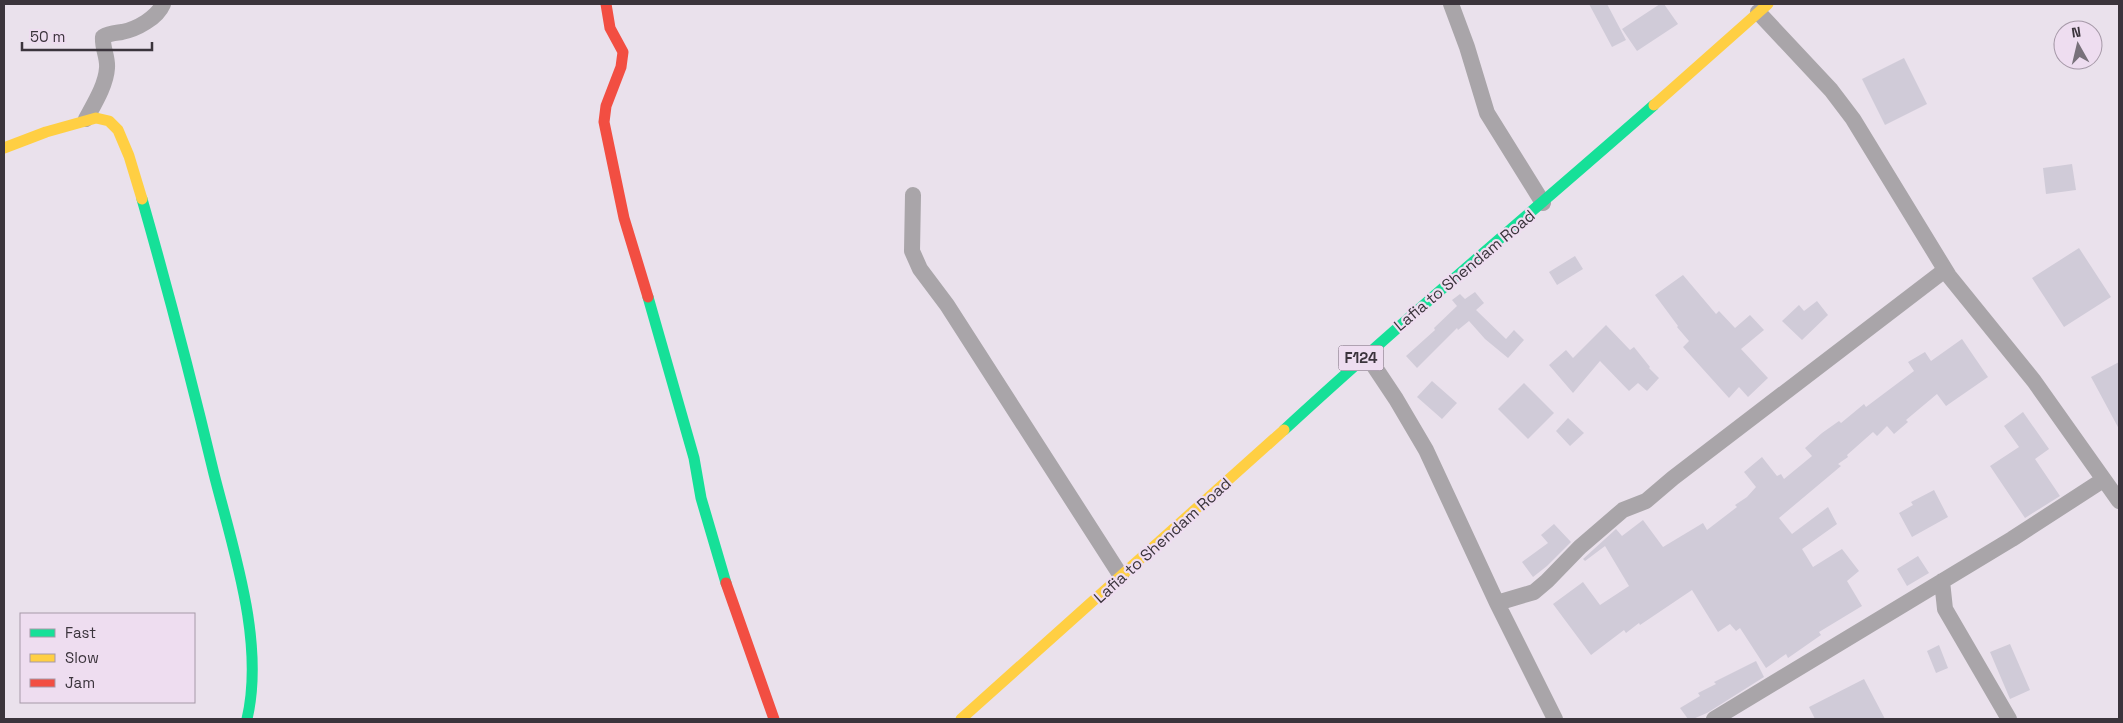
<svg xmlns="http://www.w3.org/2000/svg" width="2123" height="723" font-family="'Space Grotesk',sans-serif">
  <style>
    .building { fill: #d0cbd8 }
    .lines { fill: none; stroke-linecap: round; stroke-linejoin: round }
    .street { stroke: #a9a5a9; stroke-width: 16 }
    .fast { stroke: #16e098; stroke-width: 11 }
    .slow { stroke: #ffcf43; stroke-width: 11 }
    .jam { stroke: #f24e42; stroke-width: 11 }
    .labels { text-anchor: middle; stroke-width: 4.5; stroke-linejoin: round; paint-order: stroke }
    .shield { fill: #eeddf0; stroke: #716772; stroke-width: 1 }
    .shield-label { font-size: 15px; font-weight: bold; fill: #3b343c }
    .street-label { font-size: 16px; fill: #3b343c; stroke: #eeddf0 }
  </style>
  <rect width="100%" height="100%" fill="#eae1ec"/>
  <!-- building -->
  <path class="building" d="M1589 4H1607L1626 40 1612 47Z
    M1660 4H1664L1678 24 1637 51 1622 29Z
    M1904 58 1927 104 1885 125 1862 79Z
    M2072 164 2076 190 2046 194 2043 168Z
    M2079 248 2111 297 2064 327 2032 278Z
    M1575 256 1583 269 1557 285 1549 272Z
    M1683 275 1716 314 1719 311 1735 328 1750 315 1764 330 1741 349 1768 378 1748 397 1739 387 1729 398 1683 347 1689 341 1677 327 1678 326 1655 295Z
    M1475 292 1484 303 1476 310 1506 339 1514 330 1524 340 1508 358 1485 339 1469 321 1458 330 1457 328 1417 368 1406 356 1435 330 1434 328 1457 306 1452 300 1460 294 1465 299Z
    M1817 301 1828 315 1802 340 1782 321 1799 305 1804 311Z
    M1606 325 1630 350 1634 347 1650 367 1649 368 1659 378 1647 391 1638 383 1629 391 1600 361 1573 393 1549 365 1566 350 1573 358Z
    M1962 339 1988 377 1946 406 1937 394 1906 420 1908 422 1894 434 1887 426 1877 436 1873 432 1847 455 1848 457 1838 464 1841 466 1779 518 1792 534 1828 507 1837 524 1802 549 1813 567 1842 549 1859 571 1847 581 1862 606 1819 632 1821 635 1788 658 1786 654 1766 668 1740 628 1736 631 1730 624 1718 632 1692 590 1640 625 1639 623 1626 633 1624 630 1591 655 1553 604 1583 582 1600 605 1629 586 1605 546 1585 561 1583 559 1616 529 1622 536 1643 520 1663 547 1703 523 1707 530 1737 507 1735 505 1747 497 1756 487 1744 472 1762 457 1777 476 1781 474 1784 479 1812 456 1805 448 1822 433 1839 421 1841 423 1864 404 1866 407 1914 371 1908 362 1925 352 1931 361Z
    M2119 362V429L2091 377Z
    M1432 381 1457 403 1442 419 1417 397Z
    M1524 383 1554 413 1528 439 1498 409Z
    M2023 412 2049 449 2035 459 2060 496 2025 518 1990 466 2019 447 2004 426Z
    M1568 418 1584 433 1570 446 1556 431Z
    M1934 490 1948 517 1912 537 1899 513 1913 505 1911 502Z
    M1554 524 1571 542 1547 566 1533 577 1522 562 1548 543 1541 535Z
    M1918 556 1929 573 1907 586 1897 569Z
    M2010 644 2030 690 2010 699 1990 652Z
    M1939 645 1948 668 1936 673 1927 651Z
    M1756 661 1764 677 1707 713 1693 719H1688L1680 708 1700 696 1698 693 1716 684 1714 682Z
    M1864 679 1885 719H1815L1809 707Z"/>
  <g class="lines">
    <!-- street -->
    <path class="street" d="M1451 4 1467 47 1487 113 1543 203
      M1758 12 1831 90 1853 119 1949 276 2034 381 2119 501
      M86 119C94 104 106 85 107 68 108 57 102 48 103 37 109 33 115 33 122 32 137 29 157 18 163 4
      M913 195 912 251 920 269 947 305 1121 576
      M1366 354 1396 399 1426 450 1497 603 1555 719
      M1942 581 1945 609 2009 719
      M1497 603 1534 592 1547 581 1580 547 1623 510 1646 501 1673 478 1945 270
      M1714 719 2012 539 2103 480"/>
    <!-- fast -->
    <path class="fast" d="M142 199C168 290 192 382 214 474 233 549 265 642 247 719
      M648 297 694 458 701 498 726 583
      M1284 430C1405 318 1531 213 1654 105"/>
    <!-- slow -->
    <path class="slow" d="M1654 105 1768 4
      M4 148 46 132 96 118 109 121 118 130 129 156 142 199
      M961 719 1284 430"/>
    <!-- jam -->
    <path class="jam" d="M606 4 610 28 623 52 621 67 606 106 604 122 624 218 648 297
      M726 583 774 719"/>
  </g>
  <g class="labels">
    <!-- shield labels -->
    <rect class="shield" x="1338.5" y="345.5" width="45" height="25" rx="4"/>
    <g class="shield-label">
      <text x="1361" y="363">F124</text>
    </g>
    <!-- street labels -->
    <g class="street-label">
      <text transform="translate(1464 270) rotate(-40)" y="6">Lafia to Shendam Road</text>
      <text transform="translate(1162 540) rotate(-42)" y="6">Lafia to Shendam Road</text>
    </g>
  </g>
  <!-- border -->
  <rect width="2123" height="723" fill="none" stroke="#3b343c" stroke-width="10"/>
  <!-- legend -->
  <rect x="20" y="613" width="175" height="90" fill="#eeddf0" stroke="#a699a8"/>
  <rect x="30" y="629" width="25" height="8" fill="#16e098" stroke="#a699a8"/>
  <text x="65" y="638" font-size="15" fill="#3b343c">Fast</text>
  <rect x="30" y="654" width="25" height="8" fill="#ffcf43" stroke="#a699a8"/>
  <text x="65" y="663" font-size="15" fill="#3b343c">Slow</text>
  <rect x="30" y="679" width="25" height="8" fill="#f24e42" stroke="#a699a8"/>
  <text x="65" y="688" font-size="15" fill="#3b343c">Jam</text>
  <!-- north arrow -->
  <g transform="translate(2078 45) rotate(352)"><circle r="24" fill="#eeddf0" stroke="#a699a8"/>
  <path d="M0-4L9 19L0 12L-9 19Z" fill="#78717a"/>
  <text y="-8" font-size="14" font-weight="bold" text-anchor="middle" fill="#3b343c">N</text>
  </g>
  <!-- scale -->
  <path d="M22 42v8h130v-8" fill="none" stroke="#3b343c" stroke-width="2.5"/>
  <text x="30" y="42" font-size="15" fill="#3b343c" stroke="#eeddf0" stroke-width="4" paint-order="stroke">50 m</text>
</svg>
